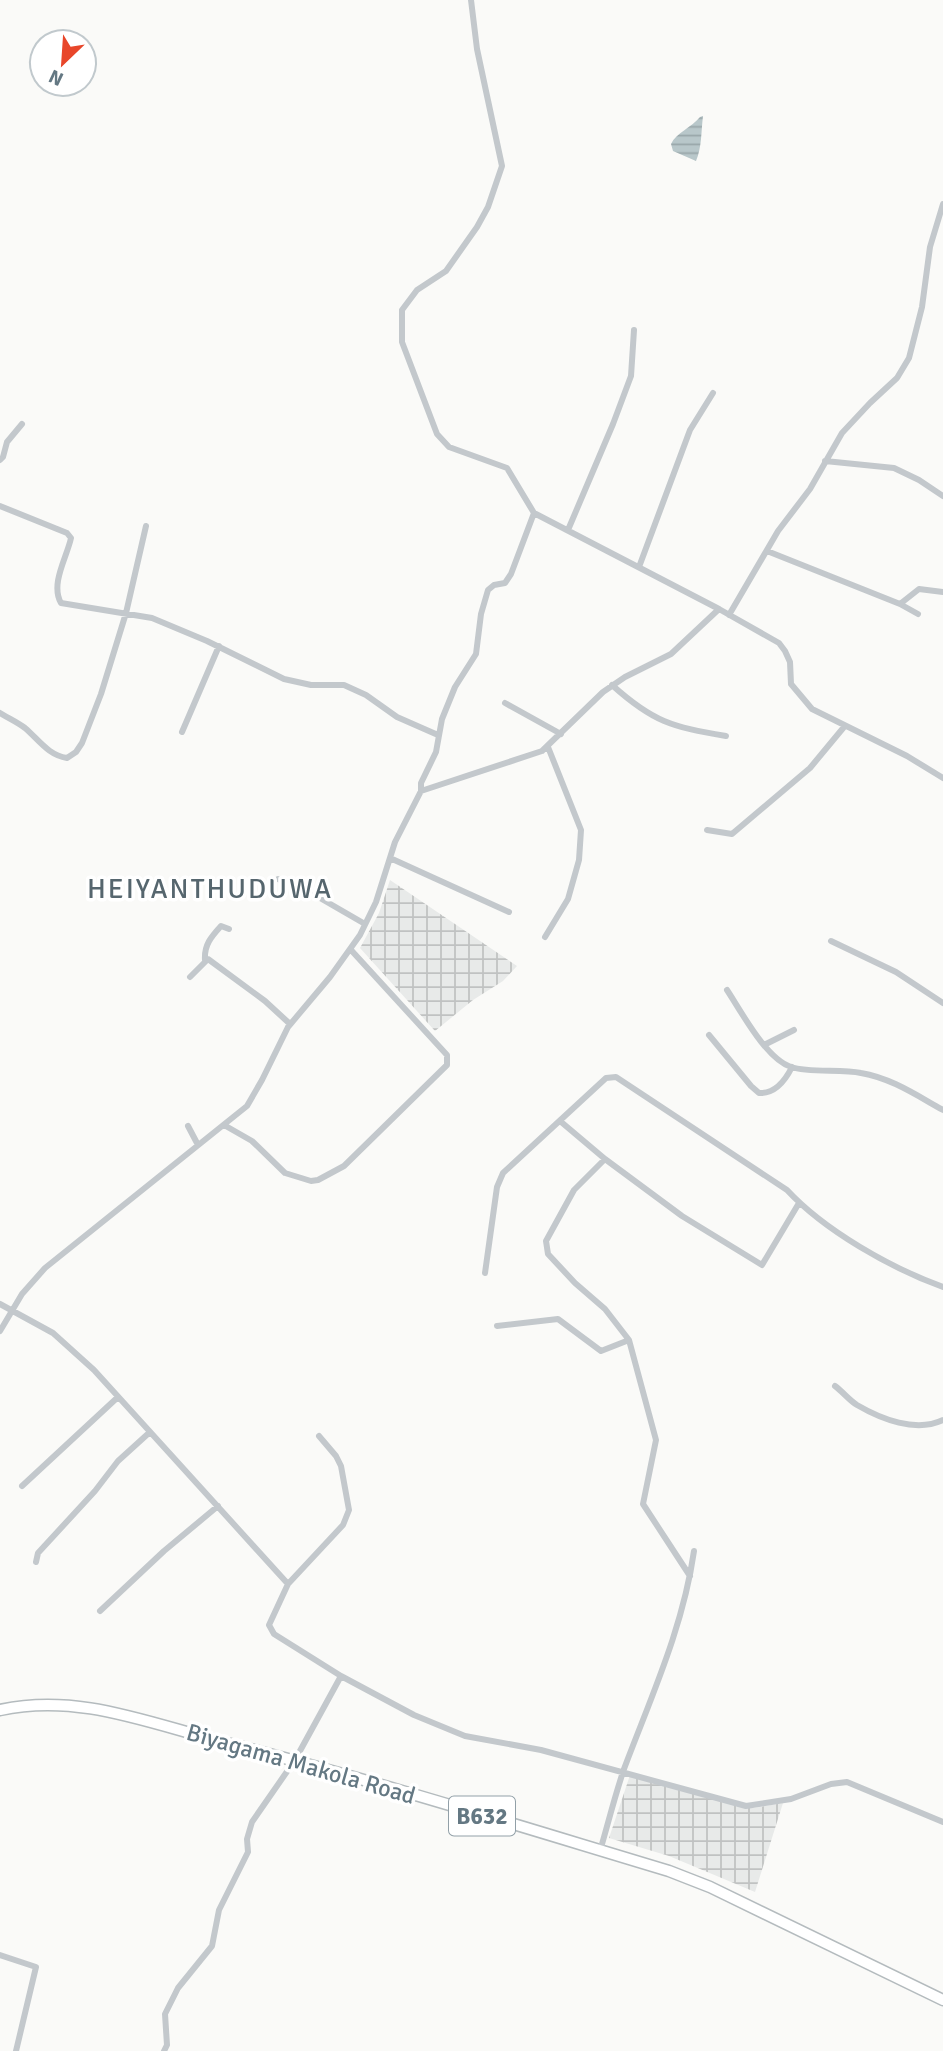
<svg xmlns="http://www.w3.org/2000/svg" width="943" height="2051" font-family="Signika,sans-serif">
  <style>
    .industrial { fill: url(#industrial-grid) }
    .water { fill: url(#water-rules) }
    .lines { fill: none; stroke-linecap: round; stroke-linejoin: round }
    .primary-casing { stroke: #b4bbbe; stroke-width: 13 }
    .minor { stroke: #c3c8cc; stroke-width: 6 }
    .primary { stroke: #fff; stroke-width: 10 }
    .labels { text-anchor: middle; stroke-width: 7; stroke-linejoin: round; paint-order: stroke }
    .shield { fill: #fff; stroke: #92a0a8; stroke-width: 2 }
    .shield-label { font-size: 23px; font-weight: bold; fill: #647883 }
    .street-label { font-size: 24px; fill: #647883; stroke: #fff }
    .quarter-label { font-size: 28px; letter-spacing: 2px; fill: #56666e; stroke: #fff }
  </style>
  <defs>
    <pattern id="industrial-grid" width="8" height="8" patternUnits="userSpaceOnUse" patternTransform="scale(1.75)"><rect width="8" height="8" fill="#e8eae9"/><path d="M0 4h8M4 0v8" fill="none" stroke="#c0c2c2"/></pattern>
    <pattern id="water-rules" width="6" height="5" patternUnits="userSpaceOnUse" patternTransform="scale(1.75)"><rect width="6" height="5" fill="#b8c7ca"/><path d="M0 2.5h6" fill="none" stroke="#99a6a9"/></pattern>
  </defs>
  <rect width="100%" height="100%" fill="#fafaf8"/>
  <!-- industrial -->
  <path class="industrial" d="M390 880 517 966 503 981 473 1000 435 1031 360 948 379 913Z
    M630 1775 754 1808 783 1803 755 1892 669 1856 609 1838Z"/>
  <!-- water -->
  <path class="water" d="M703 116C701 132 702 147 696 161L673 151 671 144C676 133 692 127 700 117Z"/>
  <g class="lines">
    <defs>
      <path id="primary" d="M0 1710C76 1693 146 1722 219 1741 370 1779 519 1826 669 1871L710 1887 943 2000"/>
    </defs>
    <!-- primary casing -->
    <use href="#primary" class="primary-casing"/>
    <!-- minor -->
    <path class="minor" d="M471 0 477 49 502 166 488 207 477 227 446 271 417 290 402 310V342L437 434 449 447 507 468 534 513 719 609
      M0 460 3 457 7 442 22 424
      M825 461 894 468 919 480 943 496
      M0 506 67 533 71 538C67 557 50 584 61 603L152 618 207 641 284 679 311 685H344L366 695 397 717 438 735
      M568 530 613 424 631 376 634 330
      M767 551 900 604
      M639 567 690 430 713 393
      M918 614 900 604 919 589 943 592
      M729 615 778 531 810 489 842 433 870 403 897 378 909 358 922 307 930 247 943 204
      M612 685C653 722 672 727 726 736
      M505 703 561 734
      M0 713C8 718 17 722 25 728 39 740 48 755 67 758L76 752 82 743 101 694 126 613 146 526
      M182 732 219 646
      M421 791V783L436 752 442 719 455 687 476 654 481 614 488 590 494 585 505 583 511 574 534 513
      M707 830 732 834 810 768 844 727
      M390 858 509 912
      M278 879 320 898 365 924
      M545 937 568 899 579 860 581 830 548 747
      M831 941 896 972 943 1003
      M205 960C204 945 211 937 221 926L229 929
      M190 977 208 959 265 1001 290 1024
      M727 990C741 1011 766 1059 791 1067 809 1073 841 1069 861 1073 891 1078 916 1095 943 1110
      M709 1035 751 1086 759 1093C775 1094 785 1081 792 1067
      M764 1045 794 1030
      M560 1121 605 1159 682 1216 762 1265 799 1203
      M224 1125 252 1141 285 1173 311 1181 318 1180 344 1166 447 1065V1055L351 950
      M188 1126 198 1145
      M605 1159 574 1190 546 1241 548 1254 575 1283 605 1309 629 1340 656 1440 643 1504 690 1576
      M485 1273 497 1187 503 1173 606 1078 616 1077 787 1190C825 1231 891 1268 943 1287
      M0 1304 53 1333 94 1370 288 1584
      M497 1326 558 1319 601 1351 629 1340
      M0 1331 22 1294 45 1268 247 1106 262 1080 288 1027 330 977 360 935 376 902 395 842 421 791 542 751 603 692 625 677 671 654 719 609 779 643 785 651 790 662 791 684 812 709 907 756 943 778
      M835 1386C843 1392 849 1400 857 1405 881 1419 916 1433 943 1420
      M319 1436 336 1456 341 1466 349 1510 343 1525 288 1584 269 1625 274 1634 341 1676 414 1715 465 1736 541 1750 746 1806 791 1799 831 1784 847 1782 943 1822
      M22 1486 118 1397
      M36 1562 38 1553 95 1491 118 1461 150 1432
      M100 1611 164 1551 218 1506
      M600 1851C608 1824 615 1795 624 1769 651 1697 683 1628 694 1551
      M0 1955 36 1967 16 2051
      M164 2051 167 2045 165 2014 178 1988 212 1946 219 1910 248 1852 247 1839 252 1822 295 1760 341 1676"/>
    <!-- primary -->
    <use href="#primary" class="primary"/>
  </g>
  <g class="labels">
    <!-- shield labels -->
    <rect class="shield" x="449" y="1796.5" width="66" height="39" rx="5"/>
    <g class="shield-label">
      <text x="482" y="1824">B632</text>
    </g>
    <!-- street labels -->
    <g class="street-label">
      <text transform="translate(301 1764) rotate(16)" y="8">Biyagama Makola Road</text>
    </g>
    <!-- quarter labels -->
    <g class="quarter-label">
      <text x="210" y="898">HEIYANTHUDUWA</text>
    </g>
  </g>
  <!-- north arrow -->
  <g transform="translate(63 63) rotate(205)"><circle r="33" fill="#ffffff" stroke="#c1c9cd" stroke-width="2"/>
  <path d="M0-5L12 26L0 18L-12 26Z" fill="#e8462a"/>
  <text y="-10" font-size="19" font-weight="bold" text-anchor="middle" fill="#647883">N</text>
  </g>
</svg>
